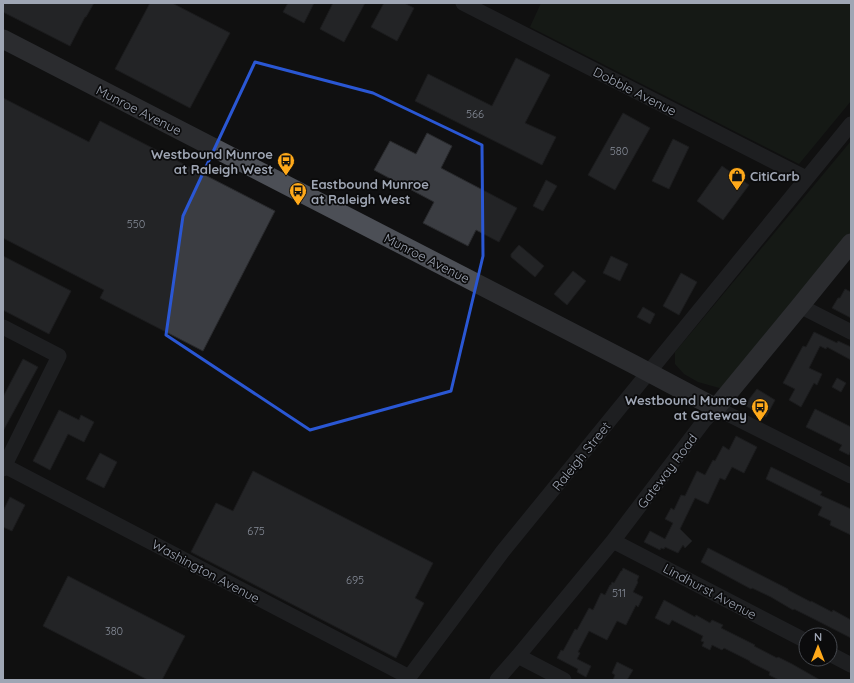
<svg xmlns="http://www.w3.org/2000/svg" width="854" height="683" font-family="Quicksand,sans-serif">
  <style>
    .green { fill: #1c241c }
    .building { fill: #3b3d42; stroke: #292a2d }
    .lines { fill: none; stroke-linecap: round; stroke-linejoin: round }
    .minor { stroke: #303237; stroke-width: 15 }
    .major { stroke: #4c4f56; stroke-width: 19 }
    .marked { fill: none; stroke: #2a57d4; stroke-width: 3; stroke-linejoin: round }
    .labels { text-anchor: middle; stroke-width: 3.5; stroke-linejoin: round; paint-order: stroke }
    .number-label { font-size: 11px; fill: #868c98 }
    .street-label { font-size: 13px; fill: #9fa6b4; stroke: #0b0b0c }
    .poi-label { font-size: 13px; font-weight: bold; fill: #9fa6b4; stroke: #0b0b0c; text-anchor: end }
  </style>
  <rect width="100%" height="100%" fill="#101011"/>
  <!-- green -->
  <path class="green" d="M541 3H851V101L799 164 530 27Z
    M851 141V232L723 389 698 382 684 374 675 364V352Z"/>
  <!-- building -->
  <path class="building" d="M3 3H94L86 17H85L70 46 3 12Z
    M150 3H172L230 33 190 108 115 69Z
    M288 3H314L304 23 283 12Z
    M333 3H365L344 42 320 29Z
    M384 3H404L414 8 397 41 371 27Z
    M516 58 550 75 525 123 556 137 542 165 415 101 428 74 492 106Z
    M3 98 89 142 100 121 275 211 203 351 100 298 104 290 3 238Z
    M623 113 650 128 615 190 588 175Z
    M427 133 452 146 441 168 517 208 499 242 476 230 468 246 423 223 434 202 374 170 390 141 416 154Z
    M673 139 689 147 669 189 652 181Z
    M722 166 749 185 723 220 697 201Z
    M546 180 557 186 543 211 533 206Z
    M519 245 544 266 535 277 511 257V254Z
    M3 256 71 291 49 334 3 310Z
    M611 256 628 264 620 281 603 273Z
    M573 271 586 281 567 305 554 294Z
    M681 273 697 282 679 315 663 306Z
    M845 289 851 292V318L832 308 838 298H840Z
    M643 307 655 314 650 324 637 317Z
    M814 332 837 343 838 341 851 347V360L827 347 826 349 820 346 809 368 822 374 817 385 814 383 801 407 789 400 795 389 783 383 803 346 806 347Z
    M23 359 38 367 3 431V397Z
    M837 378 846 383 841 392 832 387Z
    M757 389 775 400 766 417 746 406 750 398Z
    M815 409 851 427V450L849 455 839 450 842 445 806 427Z
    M59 410 79 420 81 415 94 422 84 442 68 434 50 470 33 461Z
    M736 436 757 447 744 473 732 467 725 480 720 478 708 504 695 498 680 529 692 541 685 548 683 545 678 553 665 547 664 549 661 548 660 550 644 542 650 531 665 539 673 523 665 519 671 508 674 510 681 495 685 496 697 471 705 475 713 460 715 461 723 446 729 450Z
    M100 453 117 462 104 488 86 479Z
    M771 467 822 492 820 495 851 509V535L830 525 831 521 818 515 822 507 766 479Z
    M253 471 433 563 415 598 424 603 396 658 191 552 216 503 233 511Z
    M10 497 25 505 12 531 3 527V511Z
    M708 548 788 589V590L811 602V601L832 612 833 610 851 620V638L814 619 794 609 793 610 771 597 752 588 751 589 701 562Z
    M623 568 639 576 637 581 638 582 633 592 643 597 638 607 636 605 626 625 617 621 607 640 589 631 578 652 580 653 577 659 591 666 586 677 577 672 578 669 557 658 561 650 563 651 575 629 577 630 589 608 593 610 601 593 605 595 610 585H611L612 582 614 583 621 571H622Z
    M68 576 185 636 162 680H148L43 626Z
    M664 600 695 617 696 615 710 623 712 620 723 625 721 628 755 645 754 646 777 658 778 657 792 664 820 680H779L769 675 770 672 750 662V661L724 648 722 650 712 645 710 650 702 646 704 642 701 641 703 636 672 620 669 625 655 618Z
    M617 662 633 670 627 680H613L615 675 612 673Z"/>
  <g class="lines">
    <!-- minor -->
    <path class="minor" d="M463 3 806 178
      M800 306 851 332
      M3 327 59 356 3 469
      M3 465 409 677
      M613 541 806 641
      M830 654 851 665
      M518 656 564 680
      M407 680 503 551 851 124
      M497 680 518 656 613 541 704 421 716 408 851 476"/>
    <!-- major -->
    <path class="major" d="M3 39 633 364 716 408 800 306 851 243"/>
  </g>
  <!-- marked area -->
  <path d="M0 0H854V683H0ZM255 62 373 93 482 145 483 256 451 391 310 430 166 335 183 216Z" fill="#101011" fill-opacity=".55" fill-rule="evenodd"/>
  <path class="marked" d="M255 62 373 93 482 145 483 256 451 391 310 430 166 335 183 216Z"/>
  <!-- icons -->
  <defs>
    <symbol id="bus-pin" viewBox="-11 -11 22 30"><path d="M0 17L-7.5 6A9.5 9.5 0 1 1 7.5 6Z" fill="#ffa91a" stroke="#0b0b0c"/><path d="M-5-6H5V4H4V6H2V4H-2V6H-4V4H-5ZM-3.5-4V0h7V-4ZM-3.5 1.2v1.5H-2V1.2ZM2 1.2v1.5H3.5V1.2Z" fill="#111"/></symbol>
    <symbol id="shop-pin" viewBox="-11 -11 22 30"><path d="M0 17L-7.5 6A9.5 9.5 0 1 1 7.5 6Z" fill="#ffa91a" stroke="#0b0b0c"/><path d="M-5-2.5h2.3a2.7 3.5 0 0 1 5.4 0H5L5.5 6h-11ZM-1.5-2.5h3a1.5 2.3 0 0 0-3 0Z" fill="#111"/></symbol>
  </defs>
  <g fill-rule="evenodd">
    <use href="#bus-pin" x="276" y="151" width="20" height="27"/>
    <use href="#shop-pin" x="727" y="166" width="20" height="27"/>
    <use href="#bus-pin" x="288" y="181" width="20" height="27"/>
    <use href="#bus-pin" x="750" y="397" width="20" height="27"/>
  </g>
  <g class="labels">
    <!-- number labels -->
    <g class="number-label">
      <text x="475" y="118">566</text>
      <text x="619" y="155">580</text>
      <text x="136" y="228">550</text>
      <text x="256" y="535">675</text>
      <text x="355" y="584">695</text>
      <text x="619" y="597">511</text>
      <text x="114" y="635">380</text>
    </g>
    <!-- street labels -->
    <g class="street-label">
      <text transform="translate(635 91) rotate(27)" y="5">Dobbie Avenue</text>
      <text transform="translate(139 110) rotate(27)" y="5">Munroe Avenue</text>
      <text transform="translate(427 258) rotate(27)" y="5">Munroe Avenue</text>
      <text transform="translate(581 456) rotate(-51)" y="5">Raleigh Street</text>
      <text transform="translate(667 471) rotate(-53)" y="5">Gateway Road</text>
      <text transform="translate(206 571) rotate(28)" y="5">Washington Avenue</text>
      <text transform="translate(710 591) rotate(28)" y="5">Lindhurst Avenue</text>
    </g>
    <!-- poi labels -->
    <g class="poi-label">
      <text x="273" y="159">Westbound Munroe<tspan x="273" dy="15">at Raleigh West</tspan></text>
      <text x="750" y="181" text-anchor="start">CitiCarb</text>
      <text x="311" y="189" text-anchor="start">Eastbound Munroe<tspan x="311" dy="15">at Raleigh West</tspan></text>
      <text x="747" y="405">Westbound Munroe<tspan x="747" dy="15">at Gateway</tspan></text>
    </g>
  </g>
  <!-- border -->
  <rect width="854" height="683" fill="none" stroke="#9fa6b4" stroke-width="8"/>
  <!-- north arrow -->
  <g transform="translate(818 647)"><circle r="19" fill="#0b0b0c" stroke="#46494f"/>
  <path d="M0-3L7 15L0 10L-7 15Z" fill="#ffa91a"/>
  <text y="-6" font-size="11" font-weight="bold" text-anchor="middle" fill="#9fa6b4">N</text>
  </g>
</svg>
